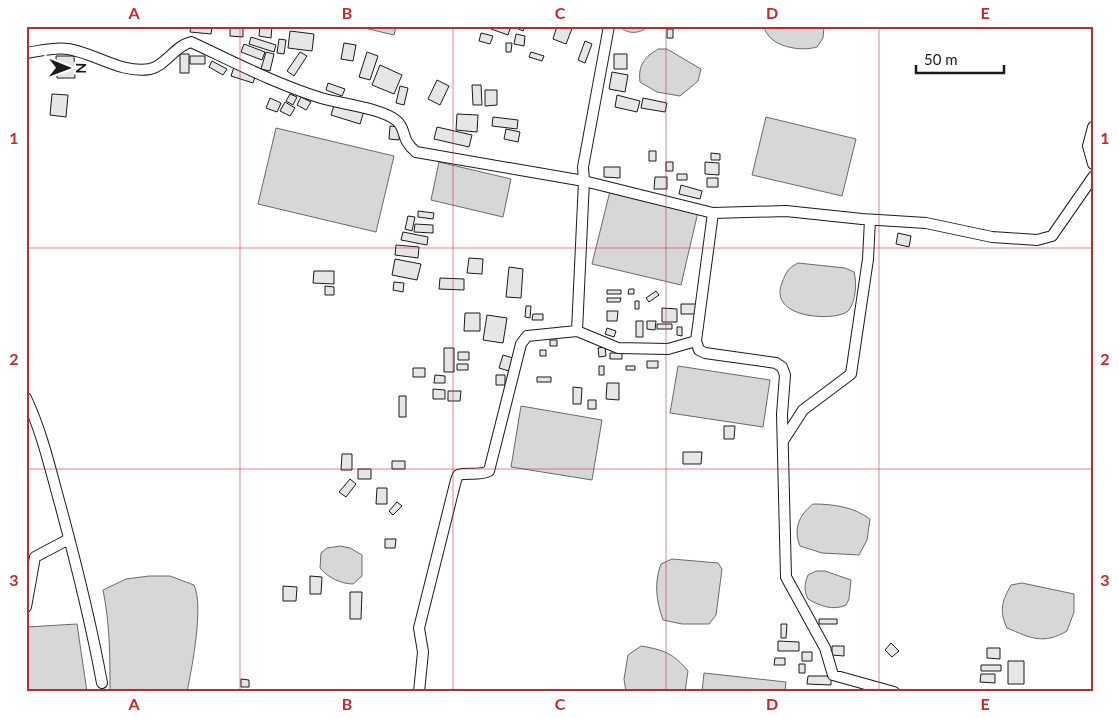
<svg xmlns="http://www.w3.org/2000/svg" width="1119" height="718" font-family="Lato,sans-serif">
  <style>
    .water { fill: #d7d7d7; stroke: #6a6a6a }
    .building { fill: #e6e6e6; stroke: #1a1a1a }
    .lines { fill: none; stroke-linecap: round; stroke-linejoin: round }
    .street-casing { stroke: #1a1a1a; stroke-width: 12 }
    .street { stroke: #fff; stroke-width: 10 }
    .grid { fill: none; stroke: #c62828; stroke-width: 1; stroke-opacity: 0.55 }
    .neatline { fill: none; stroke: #c62828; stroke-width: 2 }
    .grid-label { font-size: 16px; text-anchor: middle; font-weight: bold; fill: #c62828 }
  </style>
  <rect width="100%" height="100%" fill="#fff"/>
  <!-- water -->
  <path class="water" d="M356 26H396L394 35Z
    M620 26H649C640 34 627 35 620 26Z
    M764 26H824L823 38 817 47C800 52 768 47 764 26Z
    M658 49H667L701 69 698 81 680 96 657 92 640 82C638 65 644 58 658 49Z
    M766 117 856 139 842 196 752 175Z
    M276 128 394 156 376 232 258 204Z
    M439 162 511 179 503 217 431 200Z
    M610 191 698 212 681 285 592 264Z
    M798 263 845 268 854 272C857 283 856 300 849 310 840 322 767 320 782 283 786 272 788 268 798 263Z
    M678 366 770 380 763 427 670 413Z
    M521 406 602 420 592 480 511 467Z
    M813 504C833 504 854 507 870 519L867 540 859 555 822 553 800 546C793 529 799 515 813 504Z
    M340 546 350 548 362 555V576L353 584C341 584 327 577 320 568L321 553 327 548Z
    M672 559 718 563 722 569 716 615 709 624H682L663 620C656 600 654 583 661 564Z
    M816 571H825L851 580 849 599 846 605C833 611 820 606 808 599 804 590 804 585 808 575Z
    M149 576H170L194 585C204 606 192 667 187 692H110C110 657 110 624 103 590L126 579Z
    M1022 583 1074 594V612L1067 631C1043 645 1031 638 1007 628 999 611 1002 601 1011 585Z
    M77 624 87 692H27V627Z
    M641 646C664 650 673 653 688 671L685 692H626L624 679 628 655Z
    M704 673 786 682 785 692H702Z"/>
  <!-- building -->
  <path class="building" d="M191 26H212L211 34 190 32Z
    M230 26H243V37L230 36Z
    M260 26H272L271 38 259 36Z
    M492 26H504L510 29 508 35 491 29Z
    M512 26H525L523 31Z
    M557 26H573L566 44 553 39Z
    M667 29H673V38H667Z
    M290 31 314 34 312 51 288 48Z
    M481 33 493 36 490 44 479 41Z
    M516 34 525 36 524 46 514 44Z
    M251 37 276 45 274 52 249 44Z
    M279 39 286 40 284 54 277 53Z
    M585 41 592 44 585 63 578 60Z
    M344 43 356 45 353 61 341 59Z
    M506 43H512L511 52H506Z
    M244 44 265 52 262 60 241 52Z
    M266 52 274 54 270 71 261 69Z
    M300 52 307 56 294 76 287 71Z
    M367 52 378 56 370 80 359 77Z
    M531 52 544 56 542 61 529 57Z
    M180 54H189V73H180Z
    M614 54H627V69H614Z
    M56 56H74L75 78H57Z
    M190 56H205V64H190Z
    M212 61 227 69 223 75 209 67Z
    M380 65 402 75 394 94 372 85Z
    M234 67 256 74 253 83 231 76Z
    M612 72 628 75 625 92 609 89Z
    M437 80 449 86 440 105 428 99Z
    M328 83 345 89 342 96 326 90Z
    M472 85H481L482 105H473Z
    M400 86 408 88 404 105 396 103Z
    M485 90H497V105L485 106Z
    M52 94 68 95 66 117 50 115Z
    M290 94 297 97 293 105 286 101Z
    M617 95 640 101 637 112 615 107Z
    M301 97 311 102 306 110 297 105Z
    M270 98 281 103 277 112 266 108Z
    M643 98 667 103 665 112 641 108Z
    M285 102 295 108 290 116 280 111Z
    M335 102 364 111 360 124 331 115Z
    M457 114 478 115 477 132 456 130Z
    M493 117 518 120 517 129 492 126Z
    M390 126 400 127 399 140 389 139Z
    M437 127 472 135 469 147 434 139Z
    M506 129 520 132 518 142 504 139Z
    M649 151H656V161H649Z
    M711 153 720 154V160H711Z
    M666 162H673V171H666Z
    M705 162 719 163V175L705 174Z
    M604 167H620V178L604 177Z
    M677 174H687V180H677Z
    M655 177H667V189H654Z
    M707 178H718V187H707Z
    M681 185 702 191 700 199 679 194Z
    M418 211 434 213 433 219 418 217Z
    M408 216 415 217 412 231 405 229Z
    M415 224 433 225V233L414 232Z
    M403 232 428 237 427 245 401 240Z
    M898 233 911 236 909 247 896 244Z
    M396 245 419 247 418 258 395 255Z
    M469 258 483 259 482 274 467 273Z
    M395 259 421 264 417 280 392 275Z
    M509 267 523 269 521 298 506 297Z
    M314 271H334V284L313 283Z
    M440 278 464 279V290L439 289Z
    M394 282 404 283 403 292 393 290Z
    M325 286 334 287V295H325Z
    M629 289H634V294H628Z
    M607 290H621V294H607Z
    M656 291 659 295 649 302 646 298Z
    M607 298H621L620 302H607Z
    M635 301H639V309H635Z
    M681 304H698V314H681Z
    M526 306H531L530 318 525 317Z
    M662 308 677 309V322H662Z
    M607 311H618L617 321H607Z
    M465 313H480V331H464Z
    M533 314H543V320H532Z
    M487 315 507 318 503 343 483 340Z
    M636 321H643V337H636Z
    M647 321H656L655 330 647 329Z
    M657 324H672V329H657Z
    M677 327H682V336L677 335Z
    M607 328 616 331 614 337 605 334Z
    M550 340H557V346H550Z
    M605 347 606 356 599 357 598 348Z
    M444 348H454V372H444Z
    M540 350H546V356H540Z
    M458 352H469V360H458Z
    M610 353H622V359H610Z
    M503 355 513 358 509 371 499 368Z
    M647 361H658V368H647Z
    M457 364H468V370H457Z
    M599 366H604V375H599Z
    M626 366H635V370H626Z
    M413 368H425V377H413Z
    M435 375 445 376V383H434Z
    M496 375H505V385H496Z
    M537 377H551V382H537Z
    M607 383H619V400L606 399Z
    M573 387 582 388 581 404H573Z
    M433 389 445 390V399H433Z
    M448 391H461L460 401H448Z
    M399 396H406V417H399Z
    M588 400H596V409H588Z
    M724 426H735L734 439H724Z
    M683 452H702L701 464H683Z
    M342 454H352V470H341Z
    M392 461H405V469H392Z
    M358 469H371V479H358Z
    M350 479 356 484 346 497 339 492Z
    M377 488H387V504H376Z
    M397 502 402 506 393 515 389 511Z
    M385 539H396L395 548H385Z
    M310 576 322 577 321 594H310Z
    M283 586 297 587 296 601H283Z
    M350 592H362L361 619H350Z
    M819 619H837V624H819Z
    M781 624H787L786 638H781Z
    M778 641 799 642V651H778Z
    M891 643 899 651 892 657 885 650Z
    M832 646H844V656L832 655Z
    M987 648H1000V659L987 658Z
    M802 652H812V661H802Z
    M775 658H785V665H774Z
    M1008 661H1024V684H1008Z
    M799 664H805V673H799Z
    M981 665H1001V671H981Z
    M981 674H995V683L980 682Z
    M808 676H831V685L807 684Z
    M241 679 249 680V687H241Z"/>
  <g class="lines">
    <defs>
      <path id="street" d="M609 26 583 167 584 181 713 213 696 341 699 350 705 353 776 363 782 367 785 375 782 414 786 577 825 648 833 675 894 692
        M26 53C40 51 55 47 68 49 95 53 121 74 150 69 165 66 175 46 191 42 234 62 276 84 321 98 341 104 382 108 397 121 407 130 400 139 416 152L584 181 577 331 527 336 521 344 489 471C479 476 469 472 458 475L456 480 419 628 423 652 419 692
        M1093 127 1088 146 1093 164
        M713 213 786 211 862 219 926 223 992 237 1037 240 1052 236 1093 177
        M577 331 618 348 668 349 696 341
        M26 398C42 432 50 468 60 504 76 563 91 623 102 683
        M783 441 803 410 851 374 868 259 870 220
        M26 607 35 557 69 539"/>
    </defs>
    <!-- street casing -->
    <use href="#street" class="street-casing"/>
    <!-- street -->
    <use href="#street" class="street"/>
  </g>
  <!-- grid -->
  <path class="grid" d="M240 26V692M453 26V692M666 26V692M879 26V692M26 248H1093M26 469H1093"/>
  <!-- border -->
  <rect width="1119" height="718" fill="none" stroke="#ffffff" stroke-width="55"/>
  <!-- north arrow -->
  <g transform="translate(68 68) rotate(91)" stroke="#ffffff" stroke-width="4" paint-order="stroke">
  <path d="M0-4L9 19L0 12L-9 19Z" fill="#1a1a1a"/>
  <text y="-8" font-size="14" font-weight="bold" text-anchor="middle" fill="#1a1a1a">N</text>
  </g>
  <!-- scale -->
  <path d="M916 65v8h88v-8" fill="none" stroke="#1a1a1a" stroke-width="2.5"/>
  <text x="924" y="65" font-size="15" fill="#1a1a1a" stroke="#ffffff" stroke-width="4" paint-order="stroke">50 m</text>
  <rect x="28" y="28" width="1064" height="662" class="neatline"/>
  <g class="grid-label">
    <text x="134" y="19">A</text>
    <text x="347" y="19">B</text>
    <text x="560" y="19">C</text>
    <text x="772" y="19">D</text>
    <text x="985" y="19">E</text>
    <text x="14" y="144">1</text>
    <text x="1105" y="144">1</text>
    <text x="14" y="365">2</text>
    <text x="1105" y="365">2</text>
    <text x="14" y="586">3</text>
    <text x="1105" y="586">3</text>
    <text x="134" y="710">A</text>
    <text x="347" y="710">B</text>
    <text x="560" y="710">C</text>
    <text x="772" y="710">D</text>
    <text x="985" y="710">E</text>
  </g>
</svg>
